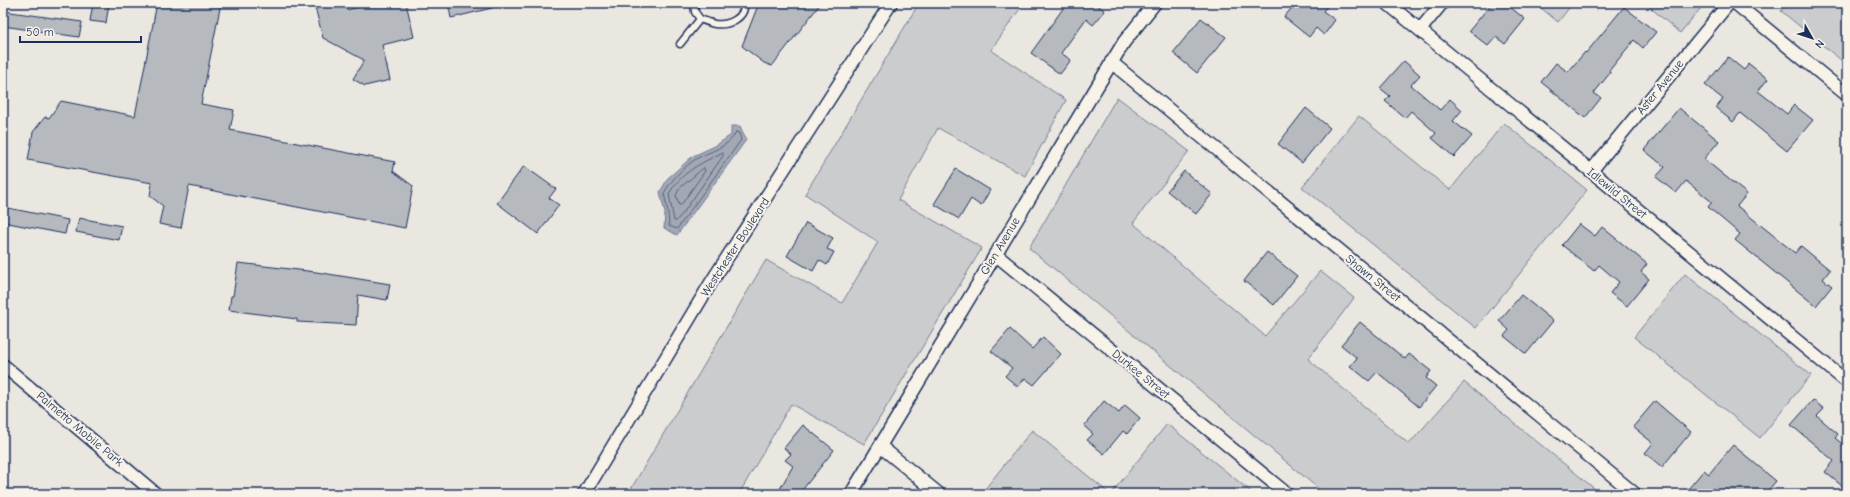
<svg xmlns="http://www.w3.org/2000/svg" width="1850" height="497" font-family="'Comic Neue',sans-serif">
  <style>
    .green { fill: #cbcccd; stroke: #737e96 }
    .water { fill: #a3a8b4; stroke: #6d7892 }
    .lines { fill: none; stroke-linecap: round; stroke-linejoin: round }
    .shore { stroke: #515f80; stroke-width: 1 }
    .building { fill: #b6babf; stroke: #1b2f5e }
    .service-casing { stroke: #1b2f5e; stroke-width: 9 }
    .minor-casing { stroke: #1b2f5e; stroke-width: 15 }
    .service { stroke: #f7f3e8; stroke-width: 6 }
    .minor { stroke: #f7f3e8; stroke-width: 12 }
    .labels { text-anchor: middle; stroke-width: 4; stroke-linejoin: round; paint-order: stroke }
    .street-label { font-size: 12px; fill: #1b2f5e; stroke: #f7f3e8 }
  </style>
  <rect width="100%" height="100%" fill="#eae7e0"/>
  <filter id="ink" filterUnits="userSpaceOnUse"><feTurbulence type="fractalNoise" baseFrequency=".025" numOctaves="2"/><feDisplacementMap in="SourceGraphic" scale="8" xChannelSelector="R" yChannelSelector="G"/><feConvolveMatrix kernelMatrix="1 2 1 2 8 2 1 2 1" color-interpolation-filters="sRGB"/></filter>
  <g filter="url(#ink)">
    <!-- green -->
    <path class="green" d="M919 3H1024L991 50 1066 100 1025 176 938 128 898 200 982 248 864 444 791 404 739 494H628L766 260 842 303 878 242 805 194Z
      M1535 3H1573L1558 22Z
      M1645 3H1705L1680 33Z
      M1788 3H1847V65L1781 11Z
      M1117 97 1189 151 1133 223 1265 336 1320 271 1354 298 1308 359 1409 444 1464 382 1601 494H1325L1029 248Z
      M1359 116 1450 190 1504 123 1587 190 1476 328 1302 187Z
      M1685 274 1811 375 1760 438 1634 337Z
      M1167 424 1254 494H1111Z
      M1032 430 1110 494H981Z"/>
    <!-- water -->
    <path class="water" d="M731 126H740L746 140 677 235 664 228 665 213 660 192 668 178 693 156 715 146 731 135Z"/>
    <g class="lines">
      <!-- shore -->
      <path class="shore" d="M736 132 739 133 741 140 677 229 669 226 668 212 664 193C671 181 683 167 696 159 709 151 729 148 736 132Z
        M721 153H723V156L683 213 676 221H674L669 194C681 172 700 164 721 153Z
        M704 168 705 171 681 205H679L676 195 680 188Z"/>
    </g>
    <!-- building -->
    <path class="building" d="M93 3H109L106 23 90 21Z
      M157 3H221L201 104 234 110 230 130 395 162 393 171 413 186 405 228 189 186 181 228 159 224 163 206 150 196 152 183 28 160 33 132 45 117 49 118 61 101 135 116Z
      M314 3H345L347 10 375 3H406L414 37 382 45 390 80 365 86 353 79 364 60 323 38Z
      M448 3H491L492 8 451 18Z
      M759 3H821L772 66 764 63 742 46Z
      M1067 3H1095L1105 11 1093 25 1086 19 1061 53 1071 60 1060 74 1031 53Z
      M1296 3H1330L1323 11 1335 20 1324 35 1316 28 1309 37 1284 17Z
      M1492 3H1505L1525 19 1505 44 1496 37 1488 46 1469 31Z
      M1624 7 1656 32 1643 48 1634 40 1609 71 1610 73 1594 93 1601 98 1585 118 1541 82 1556 63 1568 72 1585 52 1586 53Z
      M3 11 82 22 79 37 3 26Z
      M1201 18 1226 37 1197 73 1173 53Z
      M1728 57 1744 70 1749 64 1768 79 1758 91 1787 114 1794 105 1813 120 1787 151 1740 113 1733 122 1716 108 1723 99 1705 85Z
      M1404 61 1420 75 1411 85 1440 110 1450 99 1462 110 1453 121 1472 136 1454 157 1432 138 1436 133 1411 111 1405 118 1385 101 1390 96 1380 88Z
      M1306 108 1330 128 1302 163 1278 144Z
      M1679 108 1719 141 1704 159 1747 194 1737 206 1795 253 1801 246 1830 270 1823 279 1832 286 1816 306 1735 240 1740 234 1708 207 1712 202 1686 181 1676 193 1656 177 1665 167 1644 150Z
      M524 166 556 189 549 198 559 205 538 234 497 203Z
      M956 169 990 190 981 206 971 199 959 219 934 204Z
      M1184 171 1212 194 1196 214 1167 191Z
      M3 207 68 220 65 234 3 222Z
      M79 218 122 226 119 240 76 232Z
      M806 223 833 238 827 249 834 252 827 265 819 260 813 271 787 256Z
      M1579 224 1595 236 1602 227 1647 264 1641 272 1649 279 1627 306 1610 293 1619 282 1599 265 1594 271 1562 245Z
      M1267 252 1297 276 1274 305 1244 281Z
      M238 263 316 272 390 284 387 300 358 295 356 325 297 322V319L229 310 231 296H233Z
      M1521 295 1553 321 1526 354 1504 336 1509 330 1499 321Z
      M1360 322 1405 359 1409 354 1431 371 1426 378 1436 386 1419 407 1377 372 1369 381 1350 366 1357 358 1341 345Z
      M1010 329 1032 349 1043 337 1061 354 1034 385 1025 378 1018 387 1005 376 1012 368 991 351Z
      M1813 400 1824 409 1817 416 1838 434 1835 438 1846 447 1847 445V490L1825 472 1834 461 1791 425Z
      M1104 401 1119 413 1125 405 1140 418 1127 434 1123 431 1104 454 1087 440 1093 434 1084 426Z
      M1655 401 1691 432 1662 467 1645 453 1653 443 1633 427Z
      M803 425 834 450 799 494H777L793 466 785 460 791 454 784 448Z
      M1733 445 1776 481 1765 494H1684L1704 470 1709 474Z"/>
    <g class="lines">
      <defs>
        <path id="service" d="M694 3 695 12 700 19
          M680 44 700 19C705 21 710 23 715 24 728 26 746 18 744 3"/>
        <path id="minor" d="M1387 3 1847 382
          M1735 3 1847 95
          M1420 30 1442 3
          M1111 62 1635 494
          M1591 171 1729 3
          M995 254 1287 494
          M3 365 156 494
          M880 446 939 494
          M584 494 712 281 891 3
          M851 494 1124 42 1155 3"/>
      </defs>
      <!-- service casing -->
      <use href="#service" class="service-casing"/>
      <!-- minor casing -->
      <use href="#minor" class="minor-casing"/>
      <!-- service -->
      <use href="#service" class="service"/>
      <!-- minor -->
      <use href="#minor" class="minor"/>
    </g>
  </g>
  <g class="labels">
    <!-- street labels -->
    <g class="street-label">
      <text transform="translate(1660 87) rotate(-51)" y="4">Aster Avenue</text>
      <text transform="translate(1617 193) rotate(39)" y="4">Idlewild Street</text>
      <text transform="translate(1000 246) rotate(-59)" y="4">Glen Avenue</text>
      <text transform="translate(735 247) rotate(-57)" y="4">Westchester Boulevard</text>
      <text transform="translate(1373 278) rotate(39)" y="4">Shawn Street</text>
      <text transform="translate(1141 374) rotate(39)" y="4">Durkee Street</text>
      <text transform="translate(80 429) rotate(40)" y="4">Palmetto Mobile Park</text>
    </g>
  </g>
  <!-- margin -->
  <rect width="1850" height="497" fill="none" stroke="#f7f3e8" stroke-width="16"/>
  <rect x="8" y="8" width="1834" height="481" fill="none" stroke="#1b2f5e" stroke-width="1.5" filter="url(#ink)"/>
  <!-- north arrow -->
  <g transform="translate(1812 38) rotate(129)" stroke="#f7f3e8" stroke-width="3" paint-order="stroke">
  <path d="M0-3L7 15L0 10L-7 15Z" fill="#1b2f5e"/>
  <text y="-6" font-size="11" font-weight="bold" text-anchor="middle" fill="#1b2f5e">N</text>
  </g>
  <!-- scale -->
  <path d="M20 36v6h121v-6" fill="none" stroke="#1b2f5e" stroke-width="2"/>
  <text x="26" y="36" font-size="12" fill="#1b2f5e" stroke="#f7f3e8" stroke-width="3" paint-order="stroke">50 m</text>
</svg>
